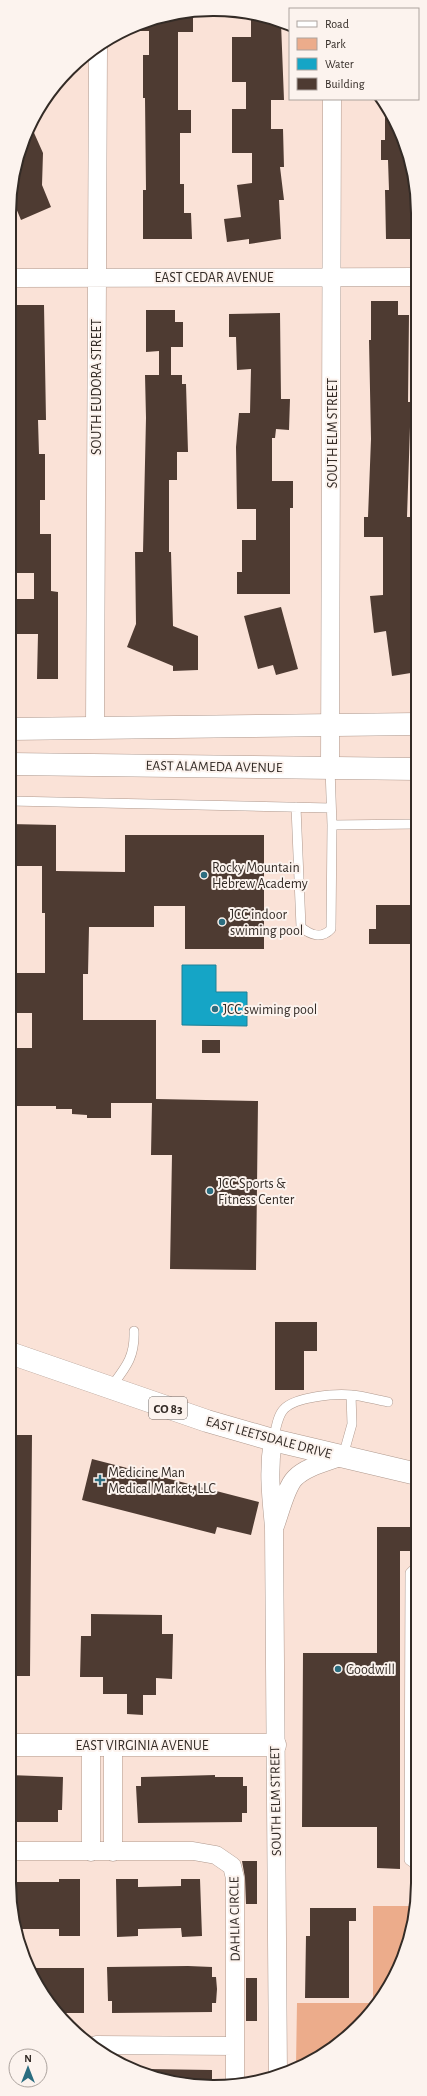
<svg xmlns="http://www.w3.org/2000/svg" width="427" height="2096" font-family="'Alegreya Sans',sans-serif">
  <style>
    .green { fill: #ecac8b }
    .water { fill: #15a5c6; stroke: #1e8096 }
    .building { fill: #4e3b32 }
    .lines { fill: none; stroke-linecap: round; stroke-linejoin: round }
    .lane-casing { stroke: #af998e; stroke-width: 10 }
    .street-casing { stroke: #af998e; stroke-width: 19 }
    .secondary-casing { stroke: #af998e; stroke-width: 23 }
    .primary-casing { stroke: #af998e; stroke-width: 23 }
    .lane { stroke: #fff; stroke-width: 9 }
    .street { stroke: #fff; stroke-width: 18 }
    .secondary { stroke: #fff; stroke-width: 22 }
    .primary { stroke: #fff; stroke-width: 22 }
    .poi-dot { fill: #2b6d80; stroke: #fcf3ee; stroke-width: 1.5 }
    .labels { text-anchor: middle; stroke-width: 4; stroke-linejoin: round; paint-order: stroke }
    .shield { fill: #fcf3ee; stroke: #6f6762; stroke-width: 1 }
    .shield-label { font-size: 13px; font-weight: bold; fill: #332b26 }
    .street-label { font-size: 14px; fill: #332b26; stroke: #fcf3ee }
    .poi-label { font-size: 14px; fill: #332b26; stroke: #fcf3ee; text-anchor: start }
    .rim { fill: none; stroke: #332b26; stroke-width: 2 }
  </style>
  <rect width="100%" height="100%" fill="#fae2d7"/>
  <!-- green -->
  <path class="green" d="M373 1906H416L391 1985 348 2036 296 2066 297 2003H373Z"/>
  <!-- water -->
  <path class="water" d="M182 965H216V992H247V1026L182 1025Z"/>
  <!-- building -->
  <path class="building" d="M193 14V32H178V110H191V133H180V184H184V213H191L192 239H143V190H146L145 98H143V55H149V31H131L160 16Z
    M251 14 281 23 284 100H271V129H283L284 167H280L284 200H279L281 239 249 244V239L227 242 224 219 241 217 237 185 252 183V153H232V109H246V82H232V37H251Z
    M385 110 402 135 418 200V239H386L385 190H389L388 160H381V140H385Z
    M31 126 43 153 42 185 51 207 21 220 11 196V185Z
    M371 301H398V315H409L408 402H416V427H410L407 517H417V624L416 625 417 672 392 676 386 631 374 633 370 596 383 595V537H364V517H368L371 439 369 340H371Z
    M16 305H44L46 420H38L39 454H45V500H40V534H51V591L58 592V679H37L38 634H10V599H34V573H17V554H12V540L17 541V501H10L11 346H16Z
    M146 310H175V322H183V347H171V375H182V384H186L188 452H177V480H169V552H171L173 626 198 636V670L173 671V666L127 647 136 624 135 552H143L146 418 145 375H159V351L146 352Z
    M280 313 281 399H290L289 430 276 429 275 438H272V481H293V508H290V594H237V572H242V540H256V509H237L236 447 239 413H250L251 369 237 370 236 337H229V314Z
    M281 607 298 669 276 675 273 665 258 669 244 616Z
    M10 824 56 825V871L125 872V835H264V949H185V906H154V927H89L88 974H83V1020H156V1099L258 1101 256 1270 170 1269 172 1155H151L152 1103H111V1118H87V1115L72 1114V1109H56V1106H10V1048H32V1013H10V973H45V913H42V866H10Z
    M376 905H417V944H369V929H376Z
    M202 1040H220V1053H202Z
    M275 1322H317V1351H304V1390H275Z
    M9 1435H32L30 1676H9Z
    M92 1459 259 1502 251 1535 217 1527 215 1534 82 1500Z
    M377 1527H416V1551H400V1869L377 1868V1827H302L303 1653H377Z
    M91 1614 162 1615V1634H173L172 1679 156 1678V1695H143V1715L127 1714V1694H103V1677H80L81 1636H91Z
    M9 1775 63 1777 62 1810H58V1822H9Z
    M215 1775V1777H243V1786H247V1813H242V1822L138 1823 136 1786H141V1777Z
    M242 1861H257V1904H246L245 1878Z
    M59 1879H80V1936H59V1929H18L9 1882H59Z
    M116 1879H138V1887L181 1886V1879H200L202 1936 182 1937 181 1928 138 1929V1936L117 1937Z
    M310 1908H356V1921H349V1998H305L306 1936H310Z
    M188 1966 212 1967V1977H216L217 1989 216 2003H212V2012L112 2013V2001H108L107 1967Z
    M29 1968H84V2013H60Z
    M246 1978H257V2021H246Z
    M147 2069 212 2070V2085L200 2087 147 2074Z"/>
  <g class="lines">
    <defs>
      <path id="lane" d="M330 768 332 825 417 824
        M10 801 331 808
        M296 807 301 927C310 935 322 939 331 929L332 825
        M111 1387C126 1367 135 1357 134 1331
        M273 1440C276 1430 277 1416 284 1409 295 1397 336 1393 352 1395 364 1396 376 1400 388 1402
        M343 1456 352 1424 351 1395
        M416 1865 409 1860 410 1573 417 1566"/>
      <path id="street" d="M11 278 417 277
        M95 727 98 47
        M330 768 332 99
        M273 1440C268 1471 271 1495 274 1527L278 2076
        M275 1526C280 1513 286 1487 295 1478 307 1466 328 1462 343 1456
        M91 1745V1852
        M9 1851H193L216 1855 232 1866 235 1878V2082
        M113 1852V1745
        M96 2045 235 2046"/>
      <path id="secondary" d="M9 1745H275"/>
      <path id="primary" d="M10 729 417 724
        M10 764 417 769
        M10 1353 207 1421 273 1440 417 1474"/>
    </defs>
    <!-- lane casing -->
    <use href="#lane" class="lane-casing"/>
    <!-- street casing -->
    <use href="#street" class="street-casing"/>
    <!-- secondary casing -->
    <use href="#secondary" class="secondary-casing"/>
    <!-- primary casing -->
    <use href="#primary" class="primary-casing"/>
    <!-- lane -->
    <use href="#lane" class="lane"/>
    <!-- street -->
    <use href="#street" class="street"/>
    <!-- secondary -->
    <use href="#secondary" class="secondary"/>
    <!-- primary -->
    <use href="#primary" class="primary"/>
  </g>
  <!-- markers -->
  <g class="poi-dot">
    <circle cx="204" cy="875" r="4"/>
    <circle cx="222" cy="922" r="4"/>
    <circle cx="215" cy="1009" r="4"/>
    <circle cx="210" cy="1191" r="4"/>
    <path d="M98 1474h4v4h4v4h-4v4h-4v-4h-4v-4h4z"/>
    <circle cx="338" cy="1669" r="4"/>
  </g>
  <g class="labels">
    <!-- shield labels -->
    <rect class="shield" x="149" y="1397" width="38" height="22" rx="3"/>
    <g class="shield-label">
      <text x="168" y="1413">CO 83</text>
    </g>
    <!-- street labels -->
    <g class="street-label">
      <text x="214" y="282">EAST CEDAR AVENUE</text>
      <text transform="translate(96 387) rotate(-90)" y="5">SOUTH EUDORA STREET</text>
      <text transform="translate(332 433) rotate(-90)" y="5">SOUTH ELM STREET</text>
      <text transform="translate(214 766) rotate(1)" y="5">EAST ALAMEDA AVENUE</text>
      <text transform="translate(269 1437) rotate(15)" y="5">EAST LEETSDALE DRIVE</text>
      <text x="142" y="1750">EAST VIRGINIA AVENUE</text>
      <text transform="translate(275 1801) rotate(-91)" y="5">SOUTH ELM STREET</text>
      <text transform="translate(234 1919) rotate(-91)" y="5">DAHLIA CIRCLE</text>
    </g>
    <!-- poi labels -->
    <g class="poi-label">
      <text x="212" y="872">Rocky Mountain<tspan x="212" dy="16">Hebrew Academy</tspan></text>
      <text x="230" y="919">JCC indoor<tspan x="230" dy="16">swiming pool</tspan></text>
      <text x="223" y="1014">JCC swiming pool</text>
      <text x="218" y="1188">JCC Sports &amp;<tspan x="218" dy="16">Fitness Center</tspan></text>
      <text x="108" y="1477">Medicine Man<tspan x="108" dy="16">Medical Market, LLC</tspan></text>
      <text x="346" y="1674">Goodwill</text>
    </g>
  </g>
  <!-- crop -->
  <path d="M0 0H427V2096H0ZM213 16H214A197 197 0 0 1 411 213V1883A197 197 0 0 1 214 2080H213A197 197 0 0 1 16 1883V213A197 197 0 0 1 213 16Z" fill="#fcf3ee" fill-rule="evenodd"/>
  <path class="rim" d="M213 16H214A197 197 0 0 1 411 213V1883A197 197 0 0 1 214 2080H213A197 197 0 0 1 16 1883V213A197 197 0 0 1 213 16Z"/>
  <!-- legend -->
  <rect x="289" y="8" width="130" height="92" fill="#fcf3ee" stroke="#aca39e"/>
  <rect x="297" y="21" width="20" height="6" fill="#ffffff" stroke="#aca39e"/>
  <text x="325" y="28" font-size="12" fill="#332b26">Road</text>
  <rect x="297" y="38" width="20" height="12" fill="#ecac8b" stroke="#aca39e"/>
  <text x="325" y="48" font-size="12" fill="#332b26">Park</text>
  <rect x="297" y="58" width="20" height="12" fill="#15a5c6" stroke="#aca39e"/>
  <text x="325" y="68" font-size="12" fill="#332b26">Water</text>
  <rect x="297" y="78" width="20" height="12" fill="#4e3b32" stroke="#aca39e"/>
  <text x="325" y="88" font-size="12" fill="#332b26">Building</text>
  <!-- north arrow -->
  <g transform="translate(28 2068)"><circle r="19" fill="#fcf3ee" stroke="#aca39e"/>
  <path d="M0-3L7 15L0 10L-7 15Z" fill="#2b6d80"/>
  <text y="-6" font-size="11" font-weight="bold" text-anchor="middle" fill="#332b26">N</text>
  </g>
</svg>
